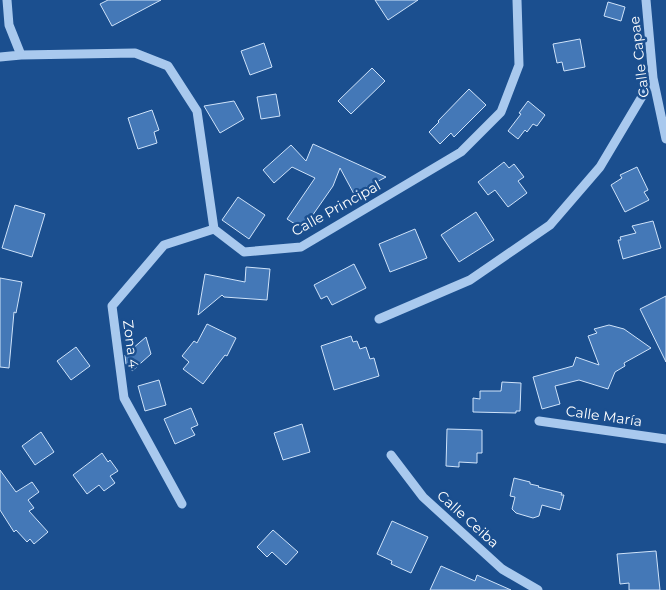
<svg xmlns="http://www.w3.org/2000/svg" width="666" height="590" font-family="Montserrat,sans-serif">
  <style>
    .building { fill: #4478b7; stroke: #cfe3fa }
    .lines { fill: none; stroke-linecap: round; stroke-linejoin: round }
    .minor { stroke: #a9c9ee; stroke-width: 9 }
    .labels { text-anchor: middle; stroke-width: 5; stroke-linejoin: round; paint-order: stroke }
    .street-label { font-size: 14px; fill: #fff; stroke: #1b4f8f }
  </style>
  <rect width="100%" height="100%" fill="#1b4f8f"/>
  <!-- building -->
  <path class="building" d="M108 0H161L112 26 100 4Z
    M375 0H418L388 20Z
    M608 2 625 7 621 21 604 16Z
    M580 39 585 67 564 71 562 62 557 63 553 44Z
    M264 43 272 67 250 75 241 51Z
    M372 68 385 81 351 114 338 101Z
    M469 89 486 105 454 137 451 133 440 144 429 132 439 122 438 121Z
    M276 94 280 116 261 119 257 97Z
    M234 101 244 119 220 133 204 106Z
    M528 101 545 115 537 126 533 124 527 132 525 130 518 139 508 131 521 114 519 113Z
    M152 110 159 130 154 132 157 143 138 149 128 118Z
    M313 144 386 177 354 194 340 168 333 186 303 229 287 219 315 178 292 167 274 183 263 170 291 145 306 161Z
    M504 162 509 168 514 164 524 177 518 181 527 193 508 207 495 190 488 195 478 182Z
    M637 167 648 190 644 192 649 200 625 212 611 185 622 178 620 175Z
    M238 197 265 215 249 239 222 220Z
    M15 205 45 214 32 257 2 248Z
    M476 212 494 240 459 262 441 235Z
    M653 221 661 248 623 259 618 240H621L620 237 636 233 632 226Z
    M415 229 427 258 390 272 379 244Z
    M354 264 366 288 332 305 327 296 321 299 314 285Z
    M246 267 270 269 267 300 224 297 222 295 198 315 205 274 245 282Z
    M0 278 22 282 16 313 14 312 9 368 0 367Z
    M666 296V362L640 309Z
    M207 324 236 338 227 356 225 355 203 384 183 369 189 362 182 356 194 341 197 343Z
    M609 325 624 329 651 348 624 363 625 366 615 372 608 389 579 380 555 386 560 404 542 409 533 377 573 366 576 357 599 365 588 336 597 333 594 329Z
    M351 336 353 342 357 341 360 349 366 347 370 359 374 358 379 376 334 390 321 346Z
    M146 337 151 354 132 371 126 364 125 355Z
    M76 347 90 366 71 380 57 361Z
    M159 380 166 405 145 411 138 386Z
    M502 382 521 383 520 411H516V413L473 412V398L480 399V391H501Z
    M191 408 198 425 191 428 195 435 175 444 164 419Z
    M302 424 310 452 283 460 274 433Z
    M447 429 482 430V453H477V463L459 462V467L446 466Z
    M41 432 54 452 35 465 22 446Z
    M102 453 108 462 110 460 118 471 110 476 115 483 104 491 99 485 87 494 73 475Z
    M0 470 16 492 32 482 39 492 28 500 34 508 29 511 48 532 34 544 30 539 27 542 16 530 14 532 0 510Z
    M514 478 530 482V484L539 486 538 487 562 493 561 495H564L560 510 542 505 539 516 533 518 516 513 512 509 515 497 510 496Z
    M392 521 428 537 411 573 391 564 392 561 377 554Z
    M273 530 298 552 286 565 272 552 267 557 257 547Z
    M656 551 660 590H629V583L620 584 617 554Z
    M441 566 475 581 477 575 511 590H430Z"/>
  <g class="lines">
    <!-- minor -->
    <path class="minor" d="M7 0 9 25 21 55
      M646 0 653 78 666 139
      M0 57 21 55 135 53 168 66 197 111 214 229 244 252 301 247 461 152 501 112 519 65 517 0
      M379 319 470 280 550 225 600 167 653 78
      M539 421 666 439
      M391 455 423 497 502 569 538 590
      M182 504 124 398 112 306 164 245 214 229"/>
  </g>
  <g class="labels">
    <!-- street labels -->
    <g class="street-label">
      <text transform="translate(639 57) rotate(-97)" y="5">Calle Capae</text>
      <text transform="translate(336 208) rotate(-29)" y="5">Calle Principal</text>
      <text transform="translate(131 344) rotate(83)" y="5">Zona 4</text>
      <text transform="translate(604 416) rotate(8)" y="5">Calle María</text>
      <text transform="translate(468 519) rotate(42)" y="5">Calle Ceiba</text>
    </g>
  </g>
</svg>
